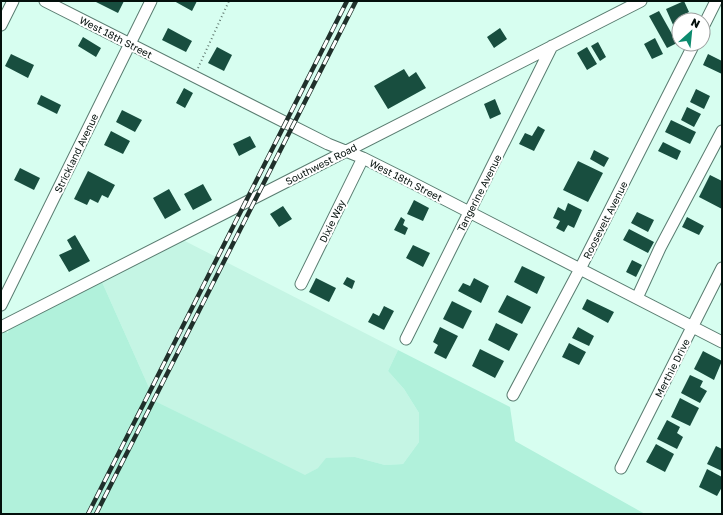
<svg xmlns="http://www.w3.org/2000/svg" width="723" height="515" font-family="'Golos Text',sans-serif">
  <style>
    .built { fill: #c5f5e4 }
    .green { fill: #b1f1db }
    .building { fill: #184e3f }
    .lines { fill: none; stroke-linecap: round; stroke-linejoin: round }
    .minor-casing { stroke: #597c70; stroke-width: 13 }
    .path { stroke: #657d74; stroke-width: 2; stroke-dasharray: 1 3; stroke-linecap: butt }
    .minor { stroke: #fff; stroke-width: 11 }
    .rail-casing { stroke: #20302b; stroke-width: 4.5 }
    .rail { stroke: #fff; stroke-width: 3; stroke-dasharray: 9; stroke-linecap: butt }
    .labels { text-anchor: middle; stroke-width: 4; stroke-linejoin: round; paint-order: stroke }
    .street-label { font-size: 10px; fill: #04100c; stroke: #fff }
  </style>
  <rect width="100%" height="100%" fill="#d7fef0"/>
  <!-- built -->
  <path class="built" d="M183 240 398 350 388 371 404 389 419 413V442L403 464 385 465 355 457 318 468 305 476 155 401 102 282Z"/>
  <!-- green -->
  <path class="green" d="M102 282 155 401 305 475 318 468 326 458 355 457 385 465 403 464 419 442V413L404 389 388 371 398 350 510 407 515 441 645 514H1V333L5 331 8 333 9 329Z"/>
  <!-- building -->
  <path class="building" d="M94 1H124L118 13Z
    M174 1H197L192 11Z
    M684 1 689 12 683 15 685 20H679V25L674 27 666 9Z
    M659 11 677 43 667 48 649 16Z
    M168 28 192 41 186 52 162 40Z
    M500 28 507 39 494 48 487 37Z
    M83 37 101 48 96 57 78 46Z
    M655 38 663 54 652 59 644 44Z
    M598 42 606 57 600 61 591 46Z
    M217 47 232 55 224 71 208 63Z
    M587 47 597 64 587 70 577 53Z
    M11 54 34 65 28 78 5 66Z
    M708 54 722 61V74L703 65Z
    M404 69 409 77 416 72 426 88 388 109 374 86Z
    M184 88 193 93 185 108 176 103Z
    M696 89 710 96 704 109 690 102Z
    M41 95 61 105 57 114 37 104Z
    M495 99 501 114 490 119 484 104Z
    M687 107 701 114 694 127 681 120Z
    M122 110 142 120 135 132 116 122Z
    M671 120 696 132 690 144 665 132Z
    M538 126 545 130 534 151 519 144 525 133 532 136Z
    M111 131 130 141 123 154 104 145Z
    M250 136 256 147 239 156 233 144Z
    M663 142 681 151 677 160 658 151Z
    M594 150 609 158 604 167 590 159Z
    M578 161 603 173 588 202 563 190Z
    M20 168 40 178 34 190 14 180Z
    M88 171 115 185 108 198 102 195 98 203 90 199 87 205 74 199Z
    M710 175 722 181V209L699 197Z
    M203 184 212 200 193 210 184 194Z
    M169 189 181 210 165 219 153 198Z
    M414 200 429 208 423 221 407 214Z
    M568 203 582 210 574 228 568 225 564 232 556 228 560 221 553 218 558 207 565 211Z
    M283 206 292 219 279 227 270 214Z
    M637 212 654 220 648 232 631 223Z
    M401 217 405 220 403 225 408 228 405 235 394 230Z
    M687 217 704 226 699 235 682 227Z
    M629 229 654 242 648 253 623 240Z
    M75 235 90 261 69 272 59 255 72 249 67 240Z
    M413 245 430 253 423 267 406 258Z
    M632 260 642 265 636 277 626 272Z
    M522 266 545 277 537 294 514 282Z
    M347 277 355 281 352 289 343 284Z
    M316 278 336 288 329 302 309 292Z
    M474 278 489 286 481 303 458 291 463 283 470 286Z
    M507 295 531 307 522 324 498 312Z
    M587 299 614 312 608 323 582 309Z
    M452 301 472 311 463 329 443 319Z
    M384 306 394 311 384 330 368 322 373 313 379 316Z
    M496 323 518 334 509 351 488 340Z
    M440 327 458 336 446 359 434 353 438 345 433 342Z
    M578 327 594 336 589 346 572 338Z
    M569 343 586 352 579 365 562 357Z
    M480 349 504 361 495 378 472 366Z
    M703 351 722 361 714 380 694 369Z
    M690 375 703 381 700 387 707 391 700 403 681 393Z
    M680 398 699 408 690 426 671 417Z
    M667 420 680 427 677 433 683 437 677 449 657 439Z
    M656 444 674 454 665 472 646 462Z
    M716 446 722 449V471L707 464Z
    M707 469 722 477V487L717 496 699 487Z"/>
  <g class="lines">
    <defs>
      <path id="minor" d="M45 1 328 144 363 158 403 178 722 342
        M1 25 13 1
        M703 27 716 1
        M301 284 363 158
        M637 298 660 248 722 131
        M1 305 151 1
        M1 327 641 1
        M406 339 552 46
        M513 395 580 269 694 44
        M621 468 722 268"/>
    </defs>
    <!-- minor casing -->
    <use href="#minor" class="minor-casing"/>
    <!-- path -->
    <path class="path" d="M198 68 229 1"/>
    <!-- minor -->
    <use href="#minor" class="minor"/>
    <defs>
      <path id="rail" d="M88 514 347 1
        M96 514 356 1"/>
    </defs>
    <!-- rail casing -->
    <use href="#rail" class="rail-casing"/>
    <!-- rail -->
    <use href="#rail" class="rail"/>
  </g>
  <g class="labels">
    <!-- street labels -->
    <g class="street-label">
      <text transform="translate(116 37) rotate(27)" y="4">West 18th Street</text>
      <text transform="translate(76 153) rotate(-64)" y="4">Strickland Avenue</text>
      <text transform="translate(321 164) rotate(-27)" y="4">Southwest Road</text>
      <text transform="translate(406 180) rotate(27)" y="4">West 18th Street</text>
      <text transform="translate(479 193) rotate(-63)" y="4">Tangerine Avenue</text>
      <text transform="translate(605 220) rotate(-63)" y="4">Roosevelt Avenue</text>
      <text transform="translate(332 221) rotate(-64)" y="4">Dixie Way</text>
      <text transform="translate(672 368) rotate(-63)" y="4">Merthie Drive</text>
    </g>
  </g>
  <!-- border -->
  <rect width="723" height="515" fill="none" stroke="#04100c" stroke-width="4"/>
  <!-- north arrow -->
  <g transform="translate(691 32) rotate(27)"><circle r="19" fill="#ffffff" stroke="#9b9f9e"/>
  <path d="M0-3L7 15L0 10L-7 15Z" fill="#0d8a6e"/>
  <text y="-6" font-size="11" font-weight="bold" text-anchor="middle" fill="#04100c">N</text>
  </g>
</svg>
